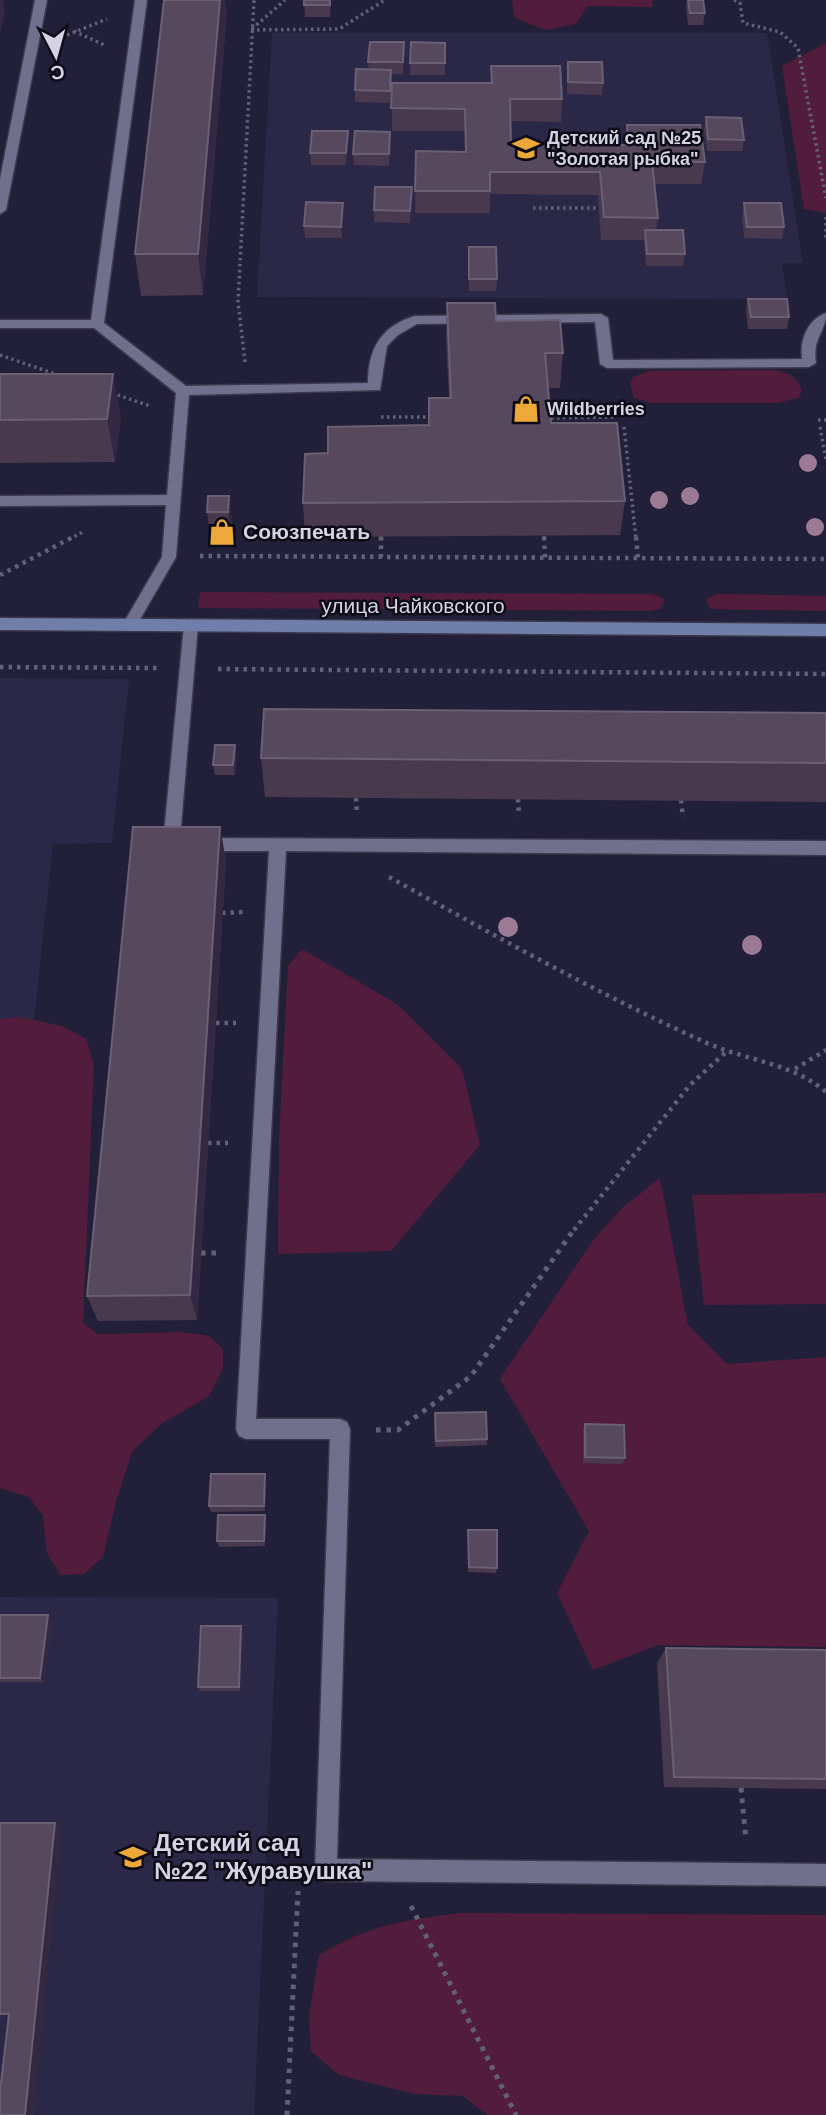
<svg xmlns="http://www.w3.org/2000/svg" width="826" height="2115" font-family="Helvetica,sans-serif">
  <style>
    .built { fill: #2b2847 }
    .green { fill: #521c3c }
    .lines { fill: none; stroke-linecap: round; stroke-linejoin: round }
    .lane-casing { stroke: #3c394d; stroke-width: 3 }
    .secondary-casing { stroke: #3c394d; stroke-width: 3 }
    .path-far2 { stroke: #626075; stroke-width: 3.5; stroke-dasharray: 2.5 3.5; stroke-linecap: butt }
    .path-far1 { stroke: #626075; stroke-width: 4.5; stroke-dasharray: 3.5 5; stroke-linecap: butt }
    .path { stroke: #626075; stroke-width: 5; stroke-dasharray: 4.5 6; stroke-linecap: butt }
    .lane { fill: #706f8c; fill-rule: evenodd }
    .secondary { fill: #707faa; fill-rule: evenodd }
    .tree { fill: #9c7a96 }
    .wall { fill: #48394e }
    .shaded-wall { fill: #32283f }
    .building { fill: #56495e; stroke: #6a5f73; stroke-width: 2 }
    .labels { text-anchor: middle; stroke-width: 5; stroke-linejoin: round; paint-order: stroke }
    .far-poi-label { font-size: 18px; font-weight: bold; fill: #d3d3e3; stroke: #0c0b16; text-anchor: start }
    .poi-label { font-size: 21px; font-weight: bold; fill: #d3d3e3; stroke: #0c0b16; text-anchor: start }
    .street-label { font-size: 21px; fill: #d3d3e3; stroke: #0c0b16 }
    .near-poi-label { font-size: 24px; font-weight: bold; fill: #d3d3e3; stroke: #0c0b16; text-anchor: start }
  </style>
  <rect width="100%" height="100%" fill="#222038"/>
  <!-- built -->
  <path class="built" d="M272 33H767L803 263H782L787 299 257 297Z
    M0 678 129 679 112 843 53 844 0 1333Z
    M0 1597 278 1598 254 2115H0Z"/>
  <!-- green -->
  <path class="green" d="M512 0H653L652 7 587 6 576 24 546 30 515 18Z
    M826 43V213L804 209 782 66Z
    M774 370C788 372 798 377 802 391L798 398 777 403H652L634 398 630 383 633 377 648 371Z
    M200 592 650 594 660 596 665 600 660 609 650 611 198 608Z
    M716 594 826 596V611L711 609 706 600Z
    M302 949 397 1004 462 1069 480 1145 391 1251 278 1254 279 1140 288 966Z
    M19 1017 62 1026 86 1039 94 1064 83 1323 98 1334 181 1332 209 1336 223 1349V1369L209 1396 161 1424 132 1452 116 1502 103 1557 84 1574 60 1575 47 1553 43 1516 29 1497 0 1488V1019Z
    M660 1178 688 1325 727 1364 826 1357V1647L658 1645 593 1670 557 1593 589 1531 500 1379 594 1239 623 1207Z
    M826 1193V1304L704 1305 692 1195Z
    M460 1913 826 1915V2115H487L463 2096 414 2094 339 2075 311 2051 309 2016 319 1955C371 1924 401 1921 460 1913Z"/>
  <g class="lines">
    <defs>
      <path id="lane" d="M35 0H47L6 210 0 214V179Z
        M135 0H147L104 323 186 386 368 383C368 349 381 326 415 316L601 314 608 318 613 360 802 359C800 340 807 320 826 313 826 333 812 337 816 363L809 367 607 368 600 364 595 322 417 324 398 335 387 346 380 390 189 395 176 557 135 628H125L123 624 162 557 166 505 0 506V496L167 495 176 393 94 328H0V320H91Z
        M191 619 198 625 180 838 826 841V855L286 851 256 1419H340L347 1422 350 1429 337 1859 826 1864V1886L326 1881 318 1878 315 1870 330 1439H246L239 1436 236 1429 269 851H171L165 849 163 844 184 625Z"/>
      <path id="secondary" d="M0 618 826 624V636L0 630Z"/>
    </defs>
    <!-- lane casing -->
    <use href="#lane" class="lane-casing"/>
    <!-- secondary casing -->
    <use href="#secondary" class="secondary-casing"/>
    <!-- path-far2 -->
    <path class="path-far2" d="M734 0 740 3 743 23 780 32 798 48 826 198
      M252 29 285 0
      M251 30 339 29 385 0
      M74 31 104 45
      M67 35 107 19
      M533 208H599
      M826 217V240
      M0 355 61 376
      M245 362 238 302 254 0
      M112 393 150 406
      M381 417H435
      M545 418 614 417
      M818 420H826
      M624 427 636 539
      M820 427 826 459
      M381 536V539
      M544 536V539
      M69 539 83 532"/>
    <!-- path-far1 -->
    <path class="path-far1" d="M381 537V557
      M544 537 545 558
      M636 537 638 558
      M200 556 826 559
      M0 575 73 537
      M0 667 157 668
      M218 669 826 674
      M356 798 357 814
      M518 799 519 816
      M681 800 683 817
      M389 877C494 935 600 995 709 1044 749 1061 792 1063 826 1092
      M222 913 243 912
      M216 1023H236
      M795 1069 826 1050
      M208 1143H228
      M574 1230 690 1085 727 1051"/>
    <!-- path -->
    <path class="path" d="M201 1253H221
      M376 1430H398L471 1376 575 1228
      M741 1788 746 1840
      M411 1906 516 2115
      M287 2115 298 1891"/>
    <!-- lane -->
    <use href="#lane" class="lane"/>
    <!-- secondary -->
    <use href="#secondary" class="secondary"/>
  </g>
  <!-- trees -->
  <g class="tree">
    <circle cx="808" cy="463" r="9"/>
    <circle cx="690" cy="496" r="9"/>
    <circle cx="659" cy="500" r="9"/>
    <circle cx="815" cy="527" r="9"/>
    <circle cx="508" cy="927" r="10"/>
    <circle cx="752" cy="945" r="10"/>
  </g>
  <!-- wall -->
  <path class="wall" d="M304 0H331L330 17H305Z
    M687 0H703L705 13 703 25H688L686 8Z
    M227 11 203 295 141 296 135 254Z
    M404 42 403 74H391L390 103 355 102V90L369 70 368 62Z
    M411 42 445 43V75H410Z
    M568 62 603 83 602 95 567 94Z
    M491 66 562 99 561 122 510 121 511 145H624L627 125 705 162 701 184H654L658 218 656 230 685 254 683 266H646L644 240H601L598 195 490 194V213H415L416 151 465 152V131H392V83H491Z
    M706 117 744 140 742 151H707L704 129Z
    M390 132 389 166 354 165 353 154Z
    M348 143 346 165H311L310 153Z
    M412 187 410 223 374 222V210Z
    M744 203 784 227 782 239 744 238 742 215Z
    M343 215 342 238H305L304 226Z
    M469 247 497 279 496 291H469Z
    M748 299 789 317 787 329H748L746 310Z
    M447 303 496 321 563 353 560 388H548L551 423 625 501 620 535 305 537 303 503 328 453 429 425 449 398 446 339Z
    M0 374 121 417 115 462 0 463Z
    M229 496 232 524 231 540H211L207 512Z
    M826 713V802L265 797 261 758Z
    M235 745 236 756 235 775H215L213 765Z
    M220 827 226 862 197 1320 98 1321 87 1296Z
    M434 1420 487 1439V1445L435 1447Z
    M585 1424 625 1458 622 1464 583 1463V1430Z
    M266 1480 265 1511 211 1512 209 1506Z
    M265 1515 266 1520 265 1546 219 1547 217 1541Z
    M468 1530 497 1568 496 1573 468 1572Z
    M0 1615H48L52 1620 44 1682H0Z
    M243 1630 241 1691H200L198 1687Z
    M666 1648 826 1650V1789L664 1787 657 1663Z"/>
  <!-- shaded-wall -->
  <path class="shaded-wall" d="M0 0H3L5 12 0 35Z
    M220 0H225L227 11 203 295 198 254Z
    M348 131V143L346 165V153Z
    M343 203V215L342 238 341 227Z
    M113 374 121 417 115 462 107 419Z
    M229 496 232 524 231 540 228 512Z
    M235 745 236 756 235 775 233 765Z
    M220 827 226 862 197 1320 190 1295Z
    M265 1474 266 1480 265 1511 264 1506Z
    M265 1515 266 1520 265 1546 264 1541Z
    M48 1615 52 1620 44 1682 40 1678Z
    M241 1626 243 1630 241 1691 239 1687Z
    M55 1823 62 1828 34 2115H25Z"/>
  <!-- building -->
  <path class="building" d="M164 0H220L198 254H135Z
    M304 0H330V5H304Z
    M688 0H703L705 13H690Z
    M370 42H404L403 62H368Z
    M411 42 445 43V63H410Z
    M568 62H602L603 83 568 82Z
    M491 66H560L562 99H510L511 145H629L627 125H700L705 162H652L658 218 604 217 600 172H490V191H415L416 151 466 152 465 109 391 108 392 83H492Z
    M356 69 391 70 390 91 355 90Z
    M706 117 741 118 744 140 708 139Z
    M312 131H348L346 153H310Z
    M355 131 390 132 389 154H353Z
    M375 187H412L410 211 374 210Z
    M306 202 343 203 341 227 304 226Z
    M744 203H781L784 227H747Z
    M645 230H683L685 254H647Z
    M469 247H496L497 279H469Z
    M748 299H787L789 317H751Z
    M447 303H495L496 321 560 320 563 353H545L551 423H617L625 501 303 503 305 454 328 453V427L429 425V398H451Z
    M0 374H113L107 419 0 420Z
    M208 496H229L228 512H207Z
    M264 709 826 713V763L261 758Z
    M215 745H235L233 765H213Z
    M133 827H220L190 1295 87 1296Z
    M486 1412 487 1439 436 1441 435 1413Z
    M585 1424 624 1425 625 1458 585 1457Z
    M211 1474H265L264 1506H209Z
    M218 1515H265L264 1541H217Z
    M468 1530H497V1568L469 1567Z
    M0 1615H48L40 1678H0Z
    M201 1626H241L239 1687H198Z
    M666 1648 826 1650V1779L674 1777Z
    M0 1823H55L25 2115H0V2083H1L9 2014H0Z"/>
  <!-- icons -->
  <defs>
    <symbol id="school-bare" viewBox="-9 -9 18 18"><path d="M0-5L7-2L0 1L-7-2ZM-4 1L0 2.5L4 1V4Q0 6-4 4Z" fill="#eca93a" stroke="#0c0b16" stroke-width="2.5" paint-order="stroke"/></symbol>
    <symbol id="shop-bare" viewBox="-9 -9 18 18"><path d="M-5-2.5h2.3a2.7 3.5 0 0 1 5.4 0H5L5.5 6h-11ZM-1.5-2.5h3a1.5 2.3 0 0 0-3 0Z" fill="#eca93a" stroke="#0c0b16" stroke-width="2.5" paint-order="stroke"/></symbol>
  </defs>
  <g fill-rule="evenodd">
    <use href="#school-bare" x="507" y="129" width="38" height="38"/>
    <use href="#shop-bare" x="507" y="390" width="38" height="38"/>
    <use href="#shop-bare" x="203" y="513" width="38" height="38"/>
    <use href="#school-bare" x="114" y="1838" width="38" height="38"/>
  </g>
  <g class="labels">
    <!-- far-poi labels -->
    <g class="far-poi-label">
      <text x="547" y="144">Детский сад №25<tspan x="547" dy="21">"Золотая рыбка"</tspan></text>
      <text x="547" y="415">Wildberries</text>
    </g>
    <!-- poi labels -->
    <g class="poi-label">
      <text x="243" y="539">Союзпечать</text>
    </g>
    <!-- street labels -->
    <g class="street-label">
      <text x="413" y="613">улица Чайковского</text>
    </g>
    <!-- near-poi labels -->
    <g class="near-poi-label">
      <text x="154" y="1851">Детский сад<tspan x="154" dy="28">№22 "Журавушка"</tspan></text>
    </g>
  </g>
  <!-- north arrow -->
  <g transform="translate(56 56) rotate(174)" stroke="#0c0b16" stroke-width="5" paint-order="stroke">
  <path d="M0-5L12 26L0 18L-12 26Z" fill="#d3d3e3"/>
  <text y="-10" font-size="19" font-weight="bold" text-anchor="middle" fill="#d3d3e3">С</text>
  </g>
</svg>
